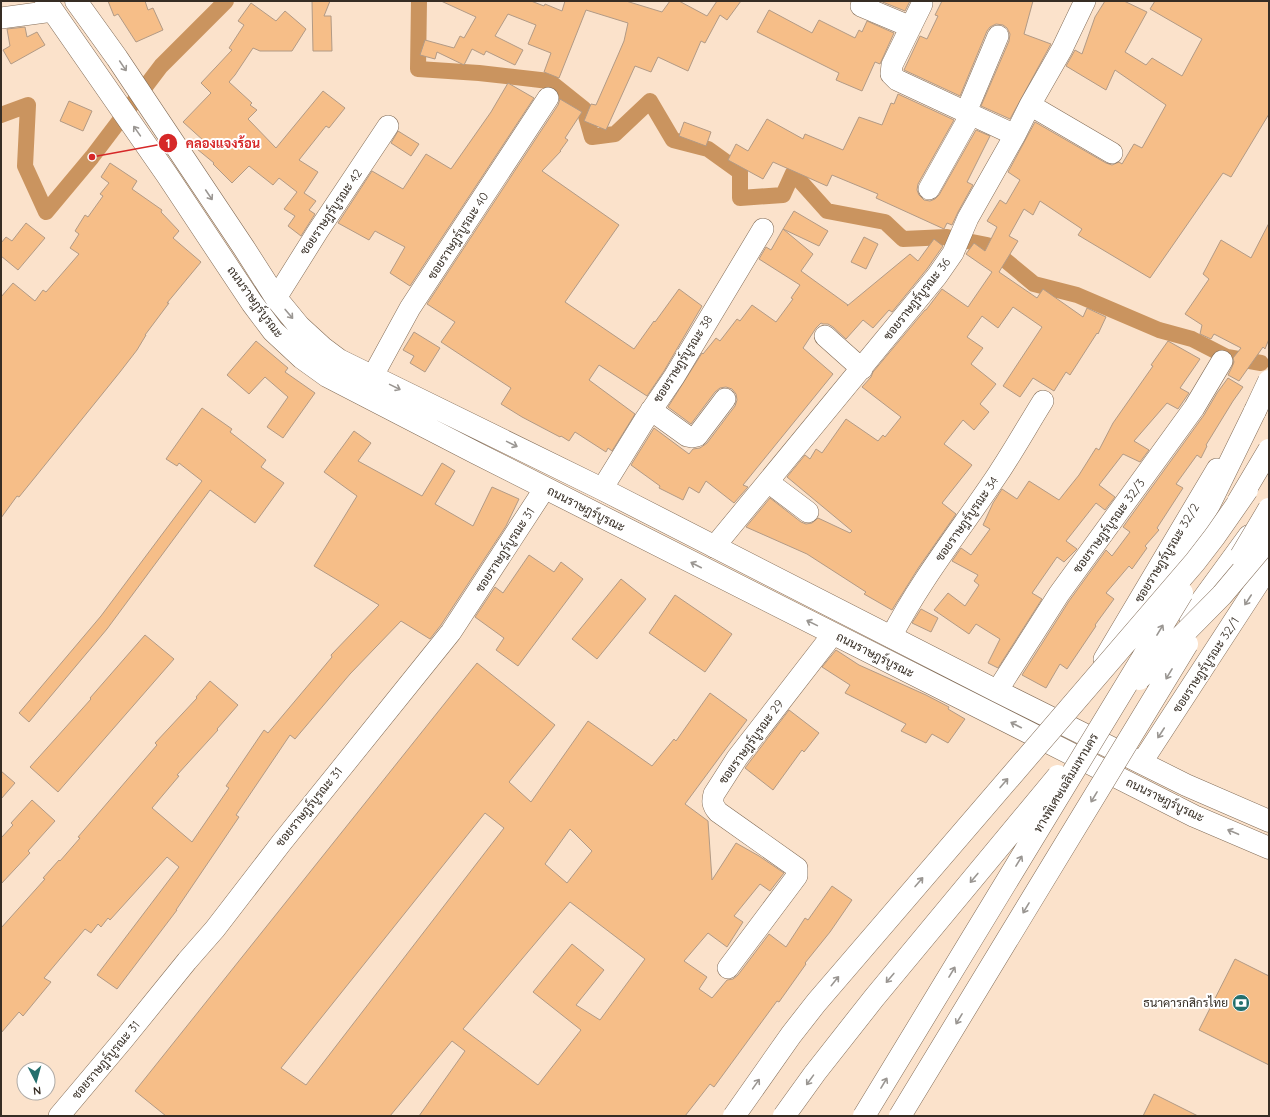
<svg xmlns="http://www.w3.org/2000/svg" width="1270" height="1117" font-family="Quicksand,Sarabun,sans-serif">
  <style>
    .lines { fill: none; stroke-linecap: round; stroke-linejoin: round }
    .canal { stroke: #ca945f; stroke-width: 16 }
    .building { fill: #f6be88; stroke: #b29a85; fill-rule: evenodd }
    .minor-casing { stroke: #826c57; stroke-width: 22 }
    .major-casing { stroke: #826c57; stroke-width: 23 }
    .highway-casing { stroke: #826c57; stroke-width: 23 }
    .minor { stroke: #fff; stroke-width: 21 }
    .major { stroke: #fff; stroke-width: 22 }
    .highway { stroke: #fff; stroke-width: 22 }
    .highway-bridge-casing { stroke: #826c57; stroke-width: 23; stroke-linecap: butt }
    .highway-bridge { stroke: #fff; stroke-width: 22 }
    .oneway { stroke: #9a9692 }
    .labels { text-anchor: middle; stroke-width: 4; stroke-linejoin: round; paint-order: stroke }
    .street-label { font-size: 12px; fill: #362d24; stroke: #fff }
    .poi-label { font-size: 12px; fill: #362d24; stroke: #fff; text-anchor: end }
    .leader { fill: none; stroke: #d62828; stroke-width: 1.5 }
    .callout-dot { fill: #d62828; stroke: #fff; stroke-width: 1.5 }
    .mark-label { font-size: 12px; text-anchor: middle; font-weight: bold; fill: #fff }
    .callout-label { font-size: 13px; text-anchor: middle; font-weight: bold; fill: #d62828; stroke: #fff; stroke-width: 4; stroke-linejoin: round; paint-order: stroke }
  </style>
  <rect width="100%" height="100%" fill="#fbe2cb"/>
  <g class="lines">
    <!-- canal -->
    <path class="canal" d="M419 1 418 69 479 73 549 81 584 109 592 137 615 134 650 101 673 140 708 149 740 172V198L783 195 793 173 827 211 885 222 903 239 947 237 987 245 1034 284 1077 295 1159 330 1192 339 1227 357 1261 363
      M1 115 28 105 25 166 46 212 92 157 161 66 226 1"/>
  </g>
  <!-- building -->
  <path class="building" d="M108 1H145L148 10 153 8 163 30 136 42 118 14 114 16Z
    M312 1H330L324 16H331L332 51H313Z
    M441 1H531L544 6 545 4 562 11 565 1H626L662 12 670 1H679L707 16 717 1H741L727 20 720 15 705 43 701 41 688 71 658 57 651 72 635 66 606 130 584 121 591 104 596 105 618 55 624 41 628 23 586 10 559 78 544 72 551 53 528 44 536 25 508 14 495 36 523 50 515 65 486 51 484 55 472 49 464 65 437 52 435 59 420 55 425 40 454 48 460 36 464 38 476 17Z
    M880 1H910L905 11Z
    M942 1H1033L1024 34 1051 44 1010 119 981 106 1009 41 1010 34 1007 28 1003 25 996 24 990 27 987 31 960 96 904 70 920 36 927 39 938 16 935 15Z
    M1105 1H1124L1147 12 1125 52 1146 65 1152 58 1182 76 1202 39 1150 9 1155 1H1269V114L1231 177 1223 173 1150 278 1078 235 1082 229 1040 201 1033 215 1024 209 1009 236 1018 241 999 272 1037 298 1043 289 1083 317 1087 308 1106 317 1098 334 1097 333 1070 375 1066 372 1054 391 1033 378 1020 397 1003 386 1042 327 1013 307 998 328 982 316 967 337 983 348 971 364 996 384 980 404 989 412 974 430 963 420 944 444 972 465 942 503 956 514 919 567 892 610 864 594 866 592 807 554 746 527 770 498 801 522 806 524 812 523 818 518 850 533 852 531 787 477 805 455 810 459 816 449 822 453 846 419 878 441 883 435 885 437 901 417 862 387 871 377 873 372 925 310H926L942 289 968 307 992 272 966 254 974 243 985 251 997 227 987 221 1000 200 1006 204 1020 180 1008 172 1035 122 1106 163 1112 165 1119 162 1122 164 1134 144 1142 148 1166 105 1115 70 1106 90 1066 66 1075 50 1082 54 1095 17Z
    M251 3 276 21 285 11 306 29 292 51H260L253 48 235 75 229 82 252 103 250 105 257 110 248 119 276 148 323 91 345 108 329 128 326 126 299 160 318 172 304 193 316 201 309 210 315 214 301 236 288 226 295 216 284 209 297 192 279 178 273 185 249 166 232 183 213 164 214 163 197 149 204 141 183 122 211 93 201 83 232 50 229 48 244 25 238 21Z
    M769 10 812 33 819 20 855 38 859 30 862 32 867 21 894 33 880 64 875 62 862 91 836 80 839 73 757 32Z
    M25 27 27 37 37 32 45 45 11 64 3 50 10 46 7 29Z
    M508 83 534 98 410 286 390 273 405 247 375 231 369 240 338 223 372 171 403 189 426 154 451 169 491 112Z
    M898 94 954 120 918 184 917 190 919 195 924 200 930 201 935 199 939 195 976 130 990 136 967 182 973 185 958 212 952 225 947 223 944 229 876 198 878 194 832 175 827 186 773 162 763 179 728 160 736 144 748 151 767 119 803 139 805 134 843 150 859 117 882 125 891 103 894 104Z
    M560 99 582 112 565 138 568 140 560 151H561L542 171 619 225 565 302 634 349 654 321 655 322 679 289 702 306 664 371 647 396 599 365 589 380 635 414 612 451 608 448 606 452 575 432 569 441 561 436 560 437 522 417 501 404 511 388 441 342 455 322 427 304 558 105Z
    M69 101 92 111 83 131 60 121Z
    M684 122 711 132 706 146 679 136Z
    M398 131 419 144 411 156 391 143Z
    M110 163 137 181 132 189 162 210 161 212 179 231 173 238 201 262 167 303H169L145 335H146L137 350 120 372 32 481 19 497 17 496 1 518V297L13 283 35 301 43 290 46 292 79 254 70 248 79 234 75 231 85 215 88 217 103 196 100 194 109 183 101 177Z
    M794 211 828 231 819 246 783 229Z
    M26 223 45 238 18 270 1 256V243L6 237 12 241Z
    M1269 223V339L1265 349 1263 347 1239 381 1228 375 1232 367 1234 362 1233 358 1241 348 1214 334 1211 339 1200 334 1202 325 1185 314 1209 279 1203 274 1221 240 1251 258Z
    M783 229 813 254 801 271 848 305 847 306 910 254 918 261 934 239 943 246 927 269 892 312 889 310 873 328 863 320 846 339 833 327 828 324H823L821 323 816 328 803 348 833 374 743 485 748 487 734 503 706 481 699 493 689 487 683 500 659 488 660 486 631 465 654 428 689 454 693 449 700 448 707 443 735 406 737 400 736 394 732 389 726 387 720 388 715 392 691 424 668 407 702 353 703 354 716 338 720 341 737 319 740 321 752 305 776 322 793 299 791 298 800 285 759 259 766 247 771 250Z
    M864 237 878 244 866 269 851 262Z
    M414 332 440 348 425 372 410 363 414 356 403 350Z
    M256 341 288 368 285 372 315 393 283 438 267 427 288 397 265 377 249 394 227 375Z
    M1168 341 1200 359 1180 388 1189 393 1178 409 1167 403 1134 441 1149 450 1140 462 1123 454 1099 485 1115 497 1105 510 1096 503 1066 541 1077 549 1064 562 1057 557 1032 593 1042 599 998 668 988 663 1000 639 976 624 969 634 934 610 948 593 965 606 979 585 974 581 978 575 952 561 961 548 971 555 990 529 983 525 993 503 1002 489 1017 499 1029 481 1059 500 1079 475 1096 448 1099 450 1113 423 1153 366 1151 365Z
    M1228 378 1243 387 1233 401 1206 445 1207 446 1201 458 1197 455 1176 484 1183 488 1157 528 1159 530 1145 546 1147 548 1132 569 1129 566 1106 593 1114 599 1095 625 1096 626 1067 669 1060 664 1046 688 1022 675 1069 601 1106 550 1112 556 1130 532 1123 527 1204 415 1217 393Z
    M202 408 232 429 230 432 266 460 261 467 284 483 255 523 210 490 107 629 29 722 19 713 101 616 202 481 179 463 177 466 166 459Z
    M354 431 371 443 358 461 422 496 442 463 455 471 435 504 473 526 492 487 519 499 506 526 441 625 430 639 401 621 350 674 295 739 290 735 236 815 239 817 176 910H177L117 989 97 975 179 867 167 857 110 920 108 918 101 927 98 924 91 933 85 929 44 978 51 982 23 1016 19 1012 1 1033V928L45 879 43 878 59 860 60 861 80 838 78 837 157 745 155 743 197 698 196 697 210 681 238 705 217 729 218 730 177 775 179 776 152 808 192 842 229 788 226 786 264 730 268 733 332 657 331 655 379 605 314 566 357 496 324 472Z
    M529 555 554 572 561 562 583 579 518 666 496 650 504 638 475 617 495 587 503 593Z
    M621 579 646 599 597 659 572 639Z
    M675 595 732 634 705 672 649 633Z
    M921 609 938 618 931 632 912 623Z
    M145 635 174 659 58 792 30 767 91 699 90 698Z
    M836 650 859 665 926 695 949 707 948 709 965 719 948 743 932 734 926 743 901 731 906 724 845 693 850 685 822 667Z
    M477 663 555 725 509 782 531 802 588 721 652 766 674 739 676 741 710 693 747 720 685 804 708 821 712 880 736 843 759 856 784 873 770 891 760 884 734 916 743 922 727 947 708 933 684 961 707 977 699 989 712 998 727 980 733 979 738 975 769 934 786 947 805 918 808 920 832 886 852 900 830 932 805 963 806 964 779 1002 777 1001 714 1087 710 1084 685 1116H419L465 1051 452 1041 390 1116H166L135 1091ZM485 813 504 828 306 1085 281 1068ZM570 829 592 851 567 883 545 864ZM570 902 645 959 600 1020 576 1005 604 970 572 944 533 992 581 1030 538 1085 463 1029Z
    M789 710 819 733 804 752 802 750 773 790 745 768Z
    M1 771 15 783 1 799Z
    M32 800 55 821 28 851 30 853 1 884V838L13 825 11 823Z
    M1235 959 1269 976V1065L1199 1030Z
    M1154 1094 1198 1116H1143Z"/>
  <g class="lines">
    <defs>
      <path id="minor" d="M922 4 892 65 891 74 897 80 1015 135
        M861 6 911 27
        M1 18 53 11
        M1030 105 1112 153
        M966 112 998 36
        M929 189 971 114
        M276 298 318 231 388 126
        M825 336 862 369
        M364 392 410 308 548 98
        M651 410 687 436 692 437 697 436 725 399
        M768 482 808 512
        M602 489 644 421 674 377 763 229
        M714 547 937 276 953 253 968 218 1015 135 1030 105 1062 49 1085 1
        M891 637C921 579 962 528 998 474 1014 450 1028 425 1043 401
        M1104 659 1217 469
        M997 691 1059 594 1194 408 1222 361
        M1142 762 1269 567
        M728 968 797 876V868L718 812C712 805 712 801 714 794L737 758 833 634
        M59 1116 123 1040 187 961 215 929 282 842 451 632 545 488"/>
      <path id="major" d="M46 1 167 175 252 303 273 331 302 358 327 376 476 453 1194 816 1269 848
        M76 1 117 58 244 248 276 298 299 326 323 348 339 360 602 489 997 691 1186 785 1269 821"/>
      <path id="highway" d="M1156 599 1210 503 1255 411
        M1190 617 1249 536"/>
    </defs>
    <!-- minor casing -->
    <use href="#minor" class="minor-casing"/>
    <!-- major casing -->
    <use href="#major" class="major-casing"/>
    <!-- highway casing -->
    <use href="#highway" class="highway-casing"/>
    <!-- minor -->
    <use href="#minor" class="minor"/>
    <!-- major -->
    <use href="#major" class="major"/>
    <!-- highway -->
    <use href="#highway" class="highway"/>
    <defs>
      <path id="highway-bridge" d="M1255 411 1269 381
        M1238 502 1269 450
        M1241 556 1269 509
        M1139 679 1222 595 1269 539
        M734 1116 791 1035 816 1003 1195 562 1215 536 1247 490
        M784 1116 815 1073 874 998 1058 776
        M864 1116 1182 593
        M900 1116 1187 644"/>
    </defs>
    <!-- highway-bridge casing -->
    <use href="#highway-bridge" class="highway-bridge-casing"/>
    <!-- highway-bridge -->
    <use href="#highway-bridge" class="highway-bridge"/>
  </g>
  <!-- one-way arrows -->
  <defs><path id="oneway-shaft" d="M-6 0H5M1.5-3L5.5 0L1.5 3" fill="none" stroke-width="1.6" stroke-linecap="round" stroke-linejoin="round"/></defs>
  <g class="oneway">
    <use href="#oneway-shaft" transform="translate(123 66) rotate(56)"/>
    <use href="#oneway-shaft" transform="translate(137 131) rotate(-125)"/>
    <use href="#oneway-shaft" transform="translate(209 195) rotate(56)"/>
    <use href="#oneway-shaft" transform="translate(289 314) rotate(50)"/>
    <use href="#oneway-shaft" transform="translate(395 387) rotate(26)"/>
    <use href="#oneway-shaft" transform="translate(512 444) rotate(26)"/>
    <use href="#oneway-shaft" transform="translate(696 565) rotate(-153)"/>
    <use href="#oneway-shaft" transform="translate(1248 600) rotate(123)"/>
    <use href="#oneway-shaft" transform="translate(812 623) rotate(-154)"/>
    <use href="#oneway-shaft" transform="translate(1160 630) rotate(-59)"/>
    <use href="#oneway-shaft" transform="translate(1169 674) rotate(121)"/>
    <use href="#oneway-shaft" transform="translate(1016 725) rotate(-153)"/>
    <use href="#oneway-shaft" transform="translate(1161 733) rotate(123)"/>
    <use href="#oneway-shaft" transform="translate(1004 783) rotate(-49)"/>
    <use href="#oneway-shaft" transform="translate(1094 797) rotate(121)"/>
    <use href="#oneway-shaft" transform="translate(1233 832) rotate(-157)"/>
    <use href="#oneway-shaft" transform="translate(1019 861) rotate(-59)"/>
    <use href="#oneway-shaft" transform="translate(974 878) rotate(130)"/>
    <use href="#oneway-shaft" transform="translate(919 882) rotate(-49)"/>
    <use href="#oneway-shaft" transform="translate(1026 908) rotate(121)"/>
    <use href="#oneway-shaft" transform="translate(952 972) rotate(-59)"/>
    <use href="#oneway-shaft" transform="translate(890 978) rotate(130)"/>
    <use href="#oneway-shaft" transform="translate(835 981) rotate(-51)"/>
    <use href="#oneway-shaft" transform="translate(959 1019) rotate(121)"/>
    <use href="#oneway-shaft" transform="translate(810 1080) rotate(126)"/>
    <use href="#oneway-shaft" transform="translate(884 1083) rotate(-59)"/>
    <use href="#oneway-shaft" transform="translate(756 1084) rotate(-55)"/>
  </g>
  <!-- icons -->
  <defs>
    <symbol id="bank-disc" viewBox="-11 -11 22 22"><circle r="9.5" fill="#246f6d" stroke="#fff"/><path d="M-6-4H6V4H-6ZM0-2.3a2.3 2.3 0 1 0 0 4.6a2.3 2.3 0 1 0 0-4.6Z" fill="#fff"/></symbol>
  </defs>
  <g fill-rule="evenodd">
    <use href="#bank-disc" x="1231" y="993" width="20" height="20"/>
  </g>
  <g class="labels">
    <!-- street labels -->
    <g class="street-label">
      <text transform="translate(331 212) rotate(-56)" y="4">ซอยราษฎร์บูรณะ 42</text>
      <text transform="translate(458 236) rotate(-57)" y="4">ซอยราษฎร์บูรณะ 40</text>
      <text transform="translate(917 299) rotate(-52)" y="4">ซอยราษฎร์บูรณะ 36</text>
      <text transform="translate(255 302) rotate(54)" y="4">ถนนราษฎร์บูรณะ</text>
      <text transform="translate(683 359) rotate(-58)" y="4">ซอยราษฎร์บูรณะ 38</text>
      <text transform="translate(586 509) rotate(27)" y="4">ถนนราษฎร์บูรณะ</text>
      <text transform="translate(967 519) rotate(-55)" y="4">ซอยราษฎร์บูรณะ 34</text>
      <text transform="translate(1109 526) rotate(-54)" y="4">ซอยราษฎร์บูรณะ 32/3</text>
      <text transform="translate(505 550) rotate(-57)" y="4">ซอยราษฎร์บูรณะ 31</text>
      <text transform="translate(1167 553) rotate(-59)" y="4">ซอยราษฎร์บูรณะ 32/2</text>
      <text transform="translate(875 655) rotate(27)" y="4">ถนนราษฎร์บูรณะ</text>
      <text transform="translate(1206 665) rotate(-57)" y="4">ซอยราษฎร์บูรณะ 32/1</text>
      <text transform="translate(751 742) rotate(-54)" y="4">ซอยราษฎร์บูรณะ 29</text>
      <text transform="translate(1066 783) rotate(-59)" y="4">ทางพิเศษเฉลิมมหานคร</text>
      <text transform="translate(1165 800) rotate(26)" y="4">ถนนราษฎร์บูรณะ</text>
      <text transform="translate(309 807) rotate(-51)" y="4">ซอยราษฎร์บูรณะ 31</text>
      <text transform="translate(106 1060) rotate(-50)" y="4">ซอยราษฎร์บูรณะ 31</text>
    </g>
    <!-- poi labels -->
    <g class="poi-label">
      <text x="1228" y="1007">ธนาคารกสิกรไทย</text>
    </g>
  </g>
  <!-- callouts -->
  <path class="leader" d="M92 157L168 143"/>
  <g class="callout-dot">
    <circle cx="92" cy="157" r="4"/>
    <circle cx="168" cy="143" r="10"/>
  </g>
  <g class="mark-label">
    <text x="168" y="148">1</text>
  </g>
  <g class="callout-label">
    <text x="223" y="148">คลองแจงร้อน</text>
  </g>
  <!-- border -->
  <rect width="1270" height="1117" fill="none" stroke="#362d24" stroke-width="4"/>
  <!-- north arrow -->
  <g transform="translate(36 1081) rotate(174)"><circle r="19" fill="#ffffff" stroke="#afaba7"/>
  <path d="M0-3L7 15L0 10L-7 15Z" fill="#246f6d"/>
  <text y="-6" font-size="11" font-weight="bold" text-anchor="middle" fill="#362d24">N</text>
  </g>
</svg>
